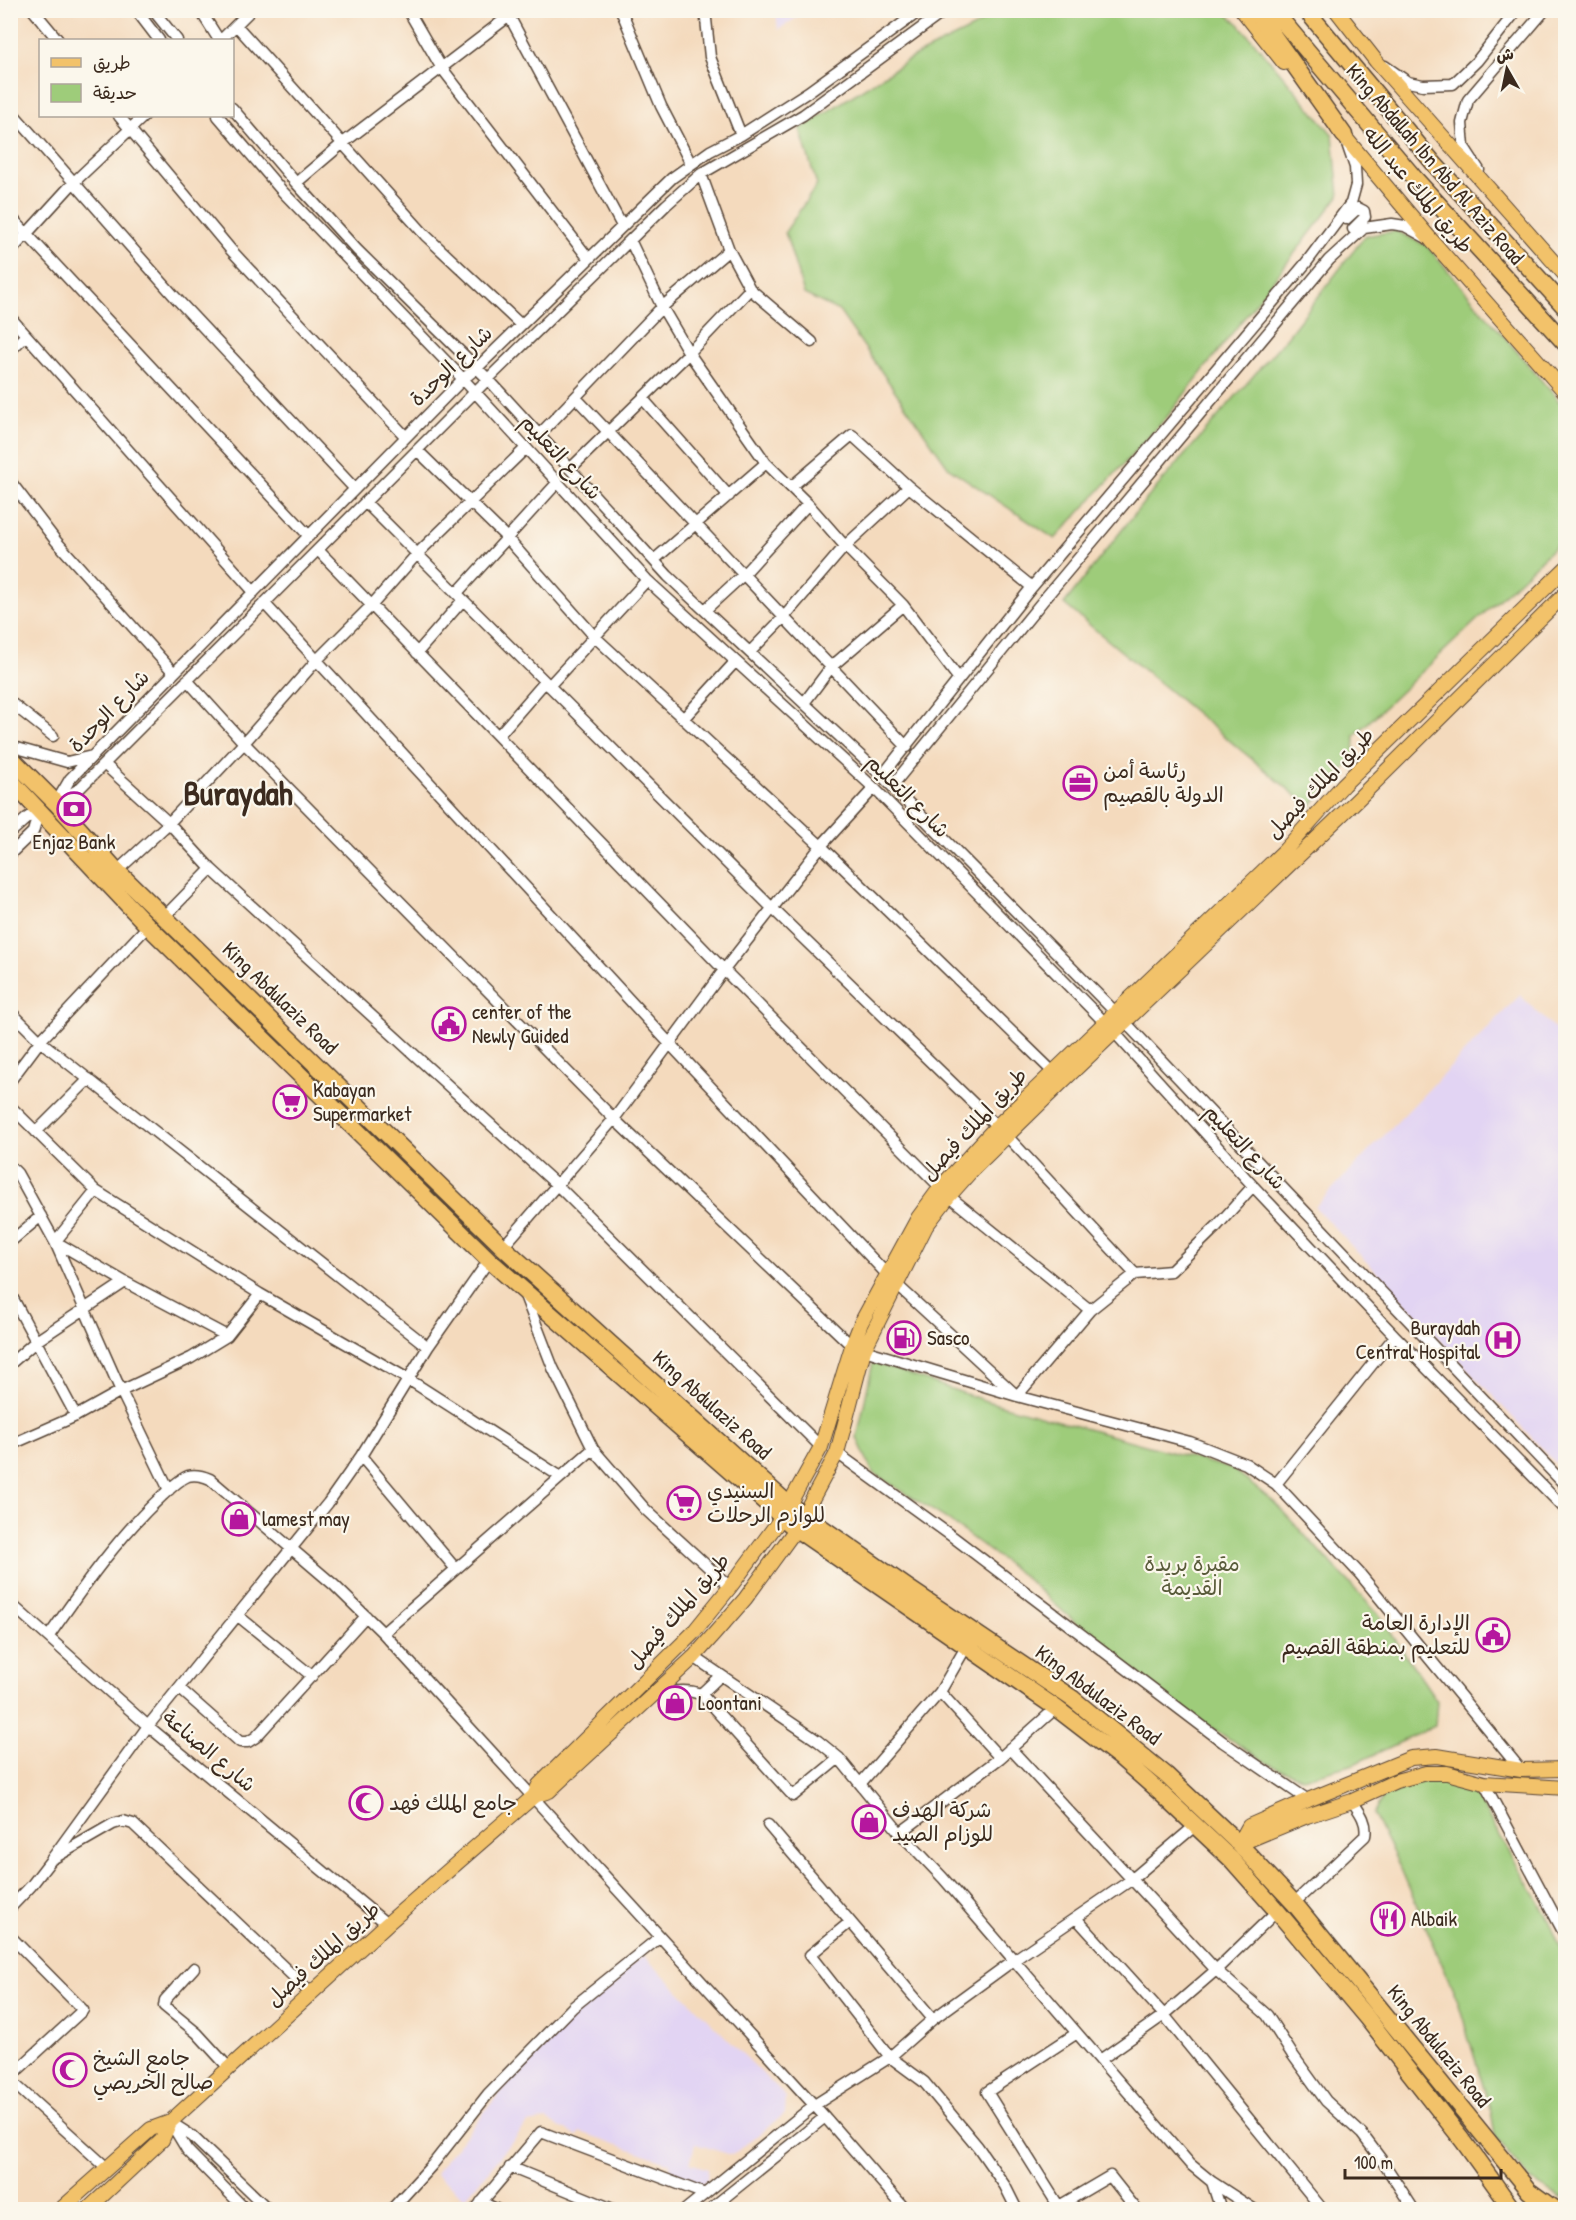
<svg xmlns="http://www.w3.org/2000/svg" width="1576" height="2220" font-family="'Patrick Hand','Playpen Sans Arabic',sans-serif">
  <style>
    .built { fill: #e2d4f3 }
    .green { fill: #9ecc7a; stroke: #6c7b4c; stroke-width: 1.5 }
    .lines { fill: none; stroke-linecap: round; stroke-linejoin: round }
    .minor-casing { stroke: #574436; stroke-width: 13 }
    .major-casing { stroke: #574436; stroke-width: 16 }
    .highway-casing { stroke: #574436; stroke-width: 19 }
    .minor { stroke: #fff; stroke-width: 10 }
    .major { stroke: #f2c26a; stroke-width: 14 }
    .highway { stroke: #f2c26a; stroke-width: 16 }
    .labels { text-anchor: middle; stroke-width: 4.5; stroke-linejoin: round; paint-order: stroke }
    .street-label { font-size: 21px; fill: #3b2a1e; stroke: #fbf7ec }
    .poi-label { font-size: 21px; fill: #3b2a1e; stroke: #fbf7ec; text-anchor: start }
    .park-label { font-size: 21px; fill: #595b3a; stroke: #fbf7ec }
    .town-label { font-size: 33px; font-weight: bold; fill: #3b2a1e; stroke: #fbf7ec }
  </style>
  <rect width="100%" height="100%" fill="#fbf7ec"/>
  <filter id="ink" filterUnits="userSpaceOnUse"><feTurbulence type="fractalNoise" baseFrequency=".0167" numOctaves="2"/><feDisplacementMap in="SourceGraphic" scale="12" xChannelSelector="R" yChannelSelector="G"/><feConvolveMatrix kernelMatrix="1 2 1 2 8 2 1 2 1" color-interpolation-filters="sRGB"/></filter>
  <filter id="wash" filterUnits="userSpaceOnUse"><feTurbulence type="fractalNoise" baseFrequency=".008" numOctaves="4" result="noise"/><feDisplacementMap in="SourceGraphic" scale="24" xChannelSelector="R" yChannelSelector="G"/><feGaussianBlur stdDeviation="1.35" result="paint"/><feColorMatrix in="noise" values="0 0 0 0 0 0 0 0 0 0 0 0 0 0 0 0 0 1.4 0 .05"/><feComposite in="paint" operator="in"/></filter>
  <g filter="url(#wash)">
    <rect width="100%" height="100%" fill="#f4dabd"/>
    <!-- built -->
    <path class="built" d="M776 10H806V11L778 30Z
      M1520 995 1565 1039V1473L1315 1207Z
      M643 1955 786 2097 785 2114 732 2155 695 2144 690 2163 708 2169 707 2179 700 2186 669 2174 670 2163 581 2132 577 2136 546 2120 528 2123 465 2198 435 2173 516 2073 588 1999Z"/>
    <!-- green -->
    <path class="green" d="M997 10 1223 11 1239 24 1333 135 1339 196 1167 417 1055 539 949 468 839 311 804 294 785 232 817 185 800 129 913 57 973 28Z
      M1396 231 1427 246 1565 408V537L1355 735 1354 758 1310 807 1064 604 1144 502 1287 337 1365 236Z
      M873 1362 986 1401 1232 1469 1274 1502 1378 1614 1437 1701 1435 1726 1354 1764 1303 1778 1272 1766 1185 1711 1085 1631 1022 1575 945 1518 873 1473 857 1438Z
      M1423 1779 1455 1782 1474 1792 1549 1919 1565 1959V2198H1561L1532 2181 1495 2136 1491 2112 1457 1999 1401 1869 1373 1814C1386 1788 1397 1786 1423 1779Z"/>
  </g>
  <g filter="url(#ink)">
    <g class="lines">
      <defs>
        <path id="minor" d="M33 10 58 40
          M136 10 159 40
          M153 10 177 40
          M200 10 219 40
          M408 10 441 67 589 259
          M621 10 661 106 691 164
          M705 10 710 57 741 135
          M507 12 622 226
          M236 25 425 235 521 325
          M221 40 251 10
          M1385 66 1408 82 1423 85 1453 84 1477 61 1517 10
          M232 108 296 183 357 250 488 379 668 576 882 776 1126 1023 1566 1486
          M10 110 175 297 355 489
          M119 116 231 250 406 437
          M218 116 283 192 463 379 647 580 874 788 1115 1033 1253 1186 1395 1336 1566 1510
          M1479 170 1464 147 1462 123 1468 100 1545 10
          M701 174 729 250 750 289 812 342
          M296 183 343 143 517 10
          M10 216 309 536
          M1346 219 1358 208 1364 211 1365 217 1353 229
          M630 240 662 307 689 353 766 463 808 504 845 546 903 605 959 679
          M10 252 73 183 144 116
          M10 317 254 592
          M10 351 26 335
          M576 398 907 747
          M643 399 729 496
          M539 435 662 307 729 250
          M417 450 506 537 595 637 821 846 1053 1072
          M570 469 689 353 750 289
          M10 481 56 541 174 673
          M791 487 852 435 909 487 1032 587
          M365 502 773 909 1007 1136 1135 1274
          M318 550 724 970 949 1196 1090 1310
          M654 560 766 463
          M457 593 558 482
          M264 603 670 1044 896 1284 1017 1396 1090 1310 1135 1274 1171 1271 1217 1226 1253 1186
          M705 610 743 575 808 504
          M750 652 784 617 845 546 909 487
          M417 653 463 600
          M187 680 244 743 614 1119 852 1346
          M549 686 647 580
          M10 702 53 736
          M804 703 831 667 903 605
          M683 719 735 662
          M498 736 544 683
          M10 746 67 762 92 756
          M104 764 169 823 211 869 557 1185 821 1447
          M882 776 1032 587 1306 263 1351 203 1356 185 1355 167 1346 141
          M892 786 1046 597 1329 260 1364 228 1392 224 1405 226 1427 238
          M56 803 79 789 488 379 666 205 701 174 803 115 946 10
          M56 803 70 779 463 379 477 368 672 178 710 151 741 135 808 92 921 10
          M10 833 27 818 39 810
          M10 854 33 832 39 810
          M117 871 169 823 244 743 317 660 371 606 417 554 526 448
          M164 917 211 869
          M10 1011 40 1041 428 1347
          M10 1081 40 1041 148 926
          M10 1106 96 1191 260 1294 408 1379 561 1477
          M36 1132 89 1079
          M10 1166 17 1173 55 1242 121 1391 169 1490
          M10 1242 41 1216
          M55 1242 96 1191
          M56 1242 125 1282 227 1336
          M503 1247 614 1119 724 970 821 846 874 788
          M10 1293 76 1416
          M524 1293 553 1368 593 1449 645 1509 730 1587
          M864 1350 1017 1396 1190 1442 1246 1464 1276 1484 1360 1574 1521 1770
          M10 1364 35 1342 125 1282
          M10 1445 76 1416 121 1391 191 1358 227 1336 260 1294
          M837 1453 953 1537 1223 1742 1308 1800
          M361 1456 455 1568
          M1276 1484 1395 1336
          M10 1603 148 1726 387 1924
          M237 1615 312 1676
          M383 1633 593 1449
          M49 1636C83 1587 118 1537 162 1496 170 1489 178 1480 188 1476 196 1474 203 1476 210 1479L334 1585 383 1633 825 2117 906 2210
          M694 1657 818 1741 839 1758 900 1833 943 1878 1190 2164 1212 2182 1255 2210
          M720 1676 701 1694 793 1796 839 1758
          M179 1688 240 1742H248L256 1737 366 1616
          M940 1692 1000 1758
          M653 1696C670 1692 684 1688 701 1694
          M1010 1748 1216 1970 1267 2015 1292 2054 1326 2101 1362 2134 1383 2162 1414 2210
          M1484 1783 1566 1937
          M860 1784 940 1692 966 1647
          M768 1825 933 2019
          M900 1833 1000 1758 1056 1708
          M54 1858 113 1824 123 1821 133 1824 311 1993
          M1294 1903 1365 1836C1368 1822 1359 1811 1352 1801
          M10 1908 31 1886 51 1860 148 1726 328 1503 361 1456 428 1347 489 1260
          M1076 1918 1164 2015 1323 2210
          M850 1922 810 1955 890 2057 924 2082 978 2147 1005 2186 1017 2210
          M10 1936 83 2010 10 2077
          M194 1968 165 2000 164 2006 197 2033 229 2068
          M1100 2060 1164 2015 1216 1970 1277 1911
          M10 2080 107 2168
          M170 2122 192 2136 269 2210
          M172 2125 187 2150 246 2210
          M510 2167 615 2210
          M1212 2182 1221 2210
          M481 2202 498 2210
          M1059 2206 1110 2176 1137 2210
          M391 2210 433 2164 488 2094 573 2007 660 1937
          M475 2210 541 2132 705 2194
          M685 2210 813 2106 890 2057 933 2019 1014 1960 1131 1880 1196 1825
          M709 2210 825 2117
          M1061 2210 987 2092 1077 2033"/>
        <path id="major" d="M1242 10 1284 63
          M1336 10 1376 61 1566 276
          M1338 129 1432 241 1566 393
          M534 1796 539 1785 692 1634 730 1587 782 1517 821 1447 852 1346 861 1323 918 1218 940 1188 997 1126 1285 850 1343 785 1566 568
          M1239 1844 1249 1826 1308 1800 1411 1758 1437 1756 1521 1770 1566 1769
          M1239 1844 1307 1816 1352 1801 1396 1781 1426 1773H1447L1484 1783 1566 1788
          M60 2210 151 2129 170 2122
          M87 2210 162 2140 170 2122 387 1924 534 1796 549 1791 694 1657 745 1599 796 1529 837 1453 864 1350 926 1226 949 1196 973 1169 1063 1081 1357 800 1566 593"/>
        <path id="highway" d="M1255 10 1344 135
          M1273 10 1416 180 1566 344
          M1306 10 1436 166 1566 308
          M10 757 56 803 117 871 503 1247 788 1504 908 1588 1073 1699 1166 1775 1239 1844 1294 1903 1529 2191 1554 2209
          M10 780 148 926 489 1260 523 1290 796 1529 1056 1708 1121 1758 1163 1795 1231 1859 1277 1911 1367 2018 1464 2142 1513 2210"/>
      </defs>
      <!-- minor casing -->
      <use href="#minor" class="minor-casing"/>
      <!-- major casing -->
      <use href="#major" class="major-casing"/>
      <!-- highway casing -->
      <use href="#highway" class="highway-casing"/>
      <!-- minor -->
      <use href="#minor" class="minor"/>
      <!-- major -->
      <use href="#major" class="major"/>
      <!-- highway -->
      <use href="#highway" class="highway"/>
    </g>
  </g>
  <!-- icons -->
  <defs>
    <symbol id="office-ring" viewBox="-11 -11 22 22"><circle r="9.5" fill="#fbf7ec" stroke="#b5179e" stroke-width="1.5"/><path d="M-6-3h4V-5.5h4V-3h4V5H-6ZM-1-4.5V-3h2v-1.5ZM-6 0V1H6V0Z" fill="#b5179e"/></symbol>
    <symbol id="bank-ring" viewBox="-11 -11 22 22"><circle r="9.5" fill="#fbf7ec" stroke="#b5179e" stroke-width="1.5"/><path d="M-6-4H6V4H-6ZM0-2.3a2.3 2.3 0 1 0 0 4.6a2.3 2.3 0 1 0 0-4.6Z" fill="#b5179e"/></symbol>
    <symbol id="civic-ring" viewBox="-11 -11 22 22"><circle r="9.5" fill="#fbf7ec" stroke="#b5179e" stroke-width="1.5"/><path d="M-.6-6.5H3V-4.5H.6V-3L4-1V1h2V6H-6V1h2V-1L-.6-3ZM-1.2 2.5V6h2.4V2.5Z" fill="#b5179e"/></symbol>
    <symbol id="supermarket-ring" viewBox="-11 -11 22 22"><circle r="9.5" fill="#fbf7ec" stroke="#b5179e" stroke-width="1.5"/><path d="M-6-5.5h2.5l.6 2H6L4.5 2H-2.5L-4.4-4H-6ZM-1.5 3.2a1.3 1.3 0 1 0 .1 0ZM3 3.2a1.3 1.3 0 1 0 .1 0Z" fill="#b5179e"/></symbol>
    <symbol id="fuel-ring" viewBox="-11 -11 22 22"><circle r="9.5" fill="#fbf7ec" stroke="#b5179e" stroke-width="1.5"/><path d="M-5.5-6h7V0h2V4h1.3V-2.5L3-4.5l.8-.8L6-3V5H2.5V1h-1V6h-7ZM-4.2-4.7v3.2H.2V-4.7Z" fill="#b5179e"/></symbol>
    <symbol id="hospital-ring" viewBox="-11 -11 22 22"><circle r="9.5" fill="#fbf7ec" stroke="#b5179e" stroke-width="1.5"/><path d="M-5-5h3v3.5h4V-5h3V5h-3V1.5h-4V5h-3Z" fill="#b5179e"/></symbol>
    <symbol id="shop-ring" viewBox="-11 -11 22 22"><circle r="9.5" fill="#fbf7ec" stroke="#b5179e" stroke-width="1.5"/><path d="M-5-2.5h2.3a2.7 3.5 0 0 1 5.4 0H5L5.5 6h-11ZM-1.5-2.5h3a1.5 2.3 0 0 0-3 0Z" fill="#b5179e"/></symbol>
    <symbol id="mosque-ring" viewBox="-11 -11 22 22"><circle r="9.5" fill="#fbf7ec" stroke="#b5179e" stroke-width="1.5"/><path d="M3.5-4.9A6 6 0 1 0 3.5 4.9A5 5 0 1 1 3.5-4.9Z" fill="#b5179e"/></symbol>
    <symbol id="restaurant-ring" viewBox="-11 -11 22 22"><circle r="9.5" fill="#fbf7ec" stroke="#b5179e" stroke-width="1.5"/><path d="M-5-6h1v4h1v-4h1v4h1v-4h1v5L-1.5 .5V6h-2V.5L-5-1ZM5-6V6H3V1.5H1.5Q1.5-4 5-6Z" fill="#b5179e"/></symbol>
  </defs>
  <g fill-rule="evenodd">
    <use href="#office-ring" x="1061" y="764" width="38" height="38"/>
    <use href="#bank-ring" x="55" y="790" width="38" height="38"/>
    <use href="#civic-ring" x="430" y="1005" width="38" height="38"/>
    <use href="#supermarket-ring" x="271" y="1083" width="38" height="38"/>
    <use href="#fuel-ring" x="885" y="1319" width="38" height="38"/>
    <use href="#hospital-ring" x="1484" y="1321" width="38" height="38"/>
    <use href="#supermarket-ring" x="665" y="1484" width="38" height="38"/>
    <use href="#shop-ring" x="220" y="1500" width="38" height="38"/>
    <use href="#civic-ring" x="1474" y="1616" width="38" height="38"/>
    <use href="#shop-ring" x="656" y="1684" width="38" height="38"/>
    <use href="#mosque-ring" x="347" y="1784" width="38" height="38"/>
    <use href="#shop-ring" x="850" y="1803" width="38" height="38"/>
    <use href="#restaurant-ring" x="1369" y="1900" width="38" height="38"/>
    <use href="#mosque-ring" x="51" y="2051" width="38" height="38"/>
  </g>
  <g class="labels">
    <!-- street labels -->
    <g class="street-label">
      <text transform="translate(1435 164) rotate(49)" y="7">King Abdallah Ibn Abd Al Aziz Road</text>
      <text transform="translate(1418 190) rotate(50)" y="7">طريق الملك عبد الله</text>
      <text transform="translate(451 366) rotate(-44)" y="7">شارع الوحدة</text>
      <text transform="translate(561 457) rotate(47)" y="7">شارع التعليم</text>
      <text transform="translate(109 711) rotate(-46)" y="7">شارع الوحدة</text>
      <text transform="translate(1320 783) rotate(-46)" y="7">طريق الملك فيصل</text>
      <text transform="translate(908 796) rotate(45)" y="7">شارع التعليم</text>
      <text transform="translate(280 998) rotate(44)" y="7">King Abdulaziz Road</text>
      <text transform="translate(974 1124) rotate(-47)" y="7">طريق الملك فيصل</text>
      <text transform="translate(1245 1147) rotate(47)" y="7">شارع التعليم</text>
      <text transform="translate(712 1405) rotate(42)" y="7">King Abdulaziz Road</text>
      <text transform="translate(678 1611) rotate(-49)" y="7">طريق الملك فيصل</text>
      <text transform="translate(1098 1695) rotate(37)" y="7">King Abdulaziz Road</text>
      <text transform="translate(209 1751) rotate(40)" y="7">شارع الصناعة</text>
      <text transform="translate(323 1954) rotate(-42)" y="7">طريق الملك فيصل</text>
      <text transform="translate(1439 2046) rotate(51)" y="7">King Abdulaziz Road</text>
    </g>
    <!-- poi labels -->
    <g class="poi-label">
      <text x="1103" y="778">رئاسة أمن<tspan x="1103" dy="24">الدولة بالقصيم</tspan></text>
      <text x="74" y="849" text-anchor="middle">Enjaz Bank</text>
      <text x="472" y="1019">center of the<tspan x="472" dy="24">Newly Guided</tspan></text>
      <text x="313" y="1097">Kabayan<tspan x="313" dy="24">Supermarket</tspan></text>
      <text x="1480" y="1335" text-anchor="end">Buraydah<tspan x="1480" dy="24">Central Hospital</tspan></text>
      <text x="927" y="1345">Sasco</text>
      <text x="707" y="1498">السنيدي<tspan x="707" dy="24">للوازم الرحلات</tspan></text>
      <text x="262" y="1526">lamest may</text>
      <text x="1470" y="1630" text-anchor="end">الإدارة العامة<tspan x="1470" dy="24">للتعليم بمنطقة القصيم</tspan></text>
      <text x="698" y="1710">Loontani</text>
      <text x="389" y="1810">جامع الملك فهد</text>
      <text x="892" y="1817">شركة الهدف<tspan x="892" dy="24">للوزام الصيد</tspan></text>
      <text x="1411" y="1926">Albaik</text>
      <text x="93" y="2065">جامع الشيخ<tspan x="93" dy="24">صالح الخريصي</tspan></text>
    </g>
    <!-- park labels -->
    <g class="park-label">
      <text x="1192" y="1571">مقبرة بريدة<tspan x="1192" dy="24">القديمة</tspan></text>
    </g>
    <!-- town labels -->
    <g class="town-label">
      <text x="238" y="805">Buraydah</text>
    </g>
  </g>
  <!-- margin -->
  <rect width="1576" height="2220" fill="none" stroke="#fbf7ec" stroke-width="36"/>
  <!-- legend -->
  <rect x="39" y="39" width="195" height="78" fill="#fbf7ec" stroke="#aea59a" stroke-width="1.5"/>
  <rect x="51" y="58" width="30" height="9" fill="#f2c26a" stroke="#aea59a" stroke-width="1.5"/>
  <text x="93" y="69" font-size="18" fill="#3b2a1e">طريق</text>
  <rect x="51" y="84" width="30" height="18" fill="#9ecc7a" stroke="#aea59a" stroke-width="1.5"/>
  <text x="93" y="99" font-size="18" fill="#3b2a1e">حديقة</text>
  <!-- north arrow -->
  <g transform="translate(1507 69) rotate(351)" stroke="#fbf7ec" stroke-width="4.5" paint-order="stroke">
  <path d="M0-4.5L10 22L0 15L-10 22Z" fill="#3b2a1e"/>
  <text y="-9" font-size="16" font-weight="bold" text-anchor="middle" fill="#3b2a1e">ش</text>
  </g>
  <!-- scale -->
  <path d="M1345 2169v9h156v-9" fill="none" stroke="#3b2a1e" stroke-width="3"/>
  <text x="1354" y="2169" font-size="18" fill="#3b2a1e" stroke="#fbf7ec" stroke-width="4.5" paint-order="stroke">100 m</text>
</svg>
